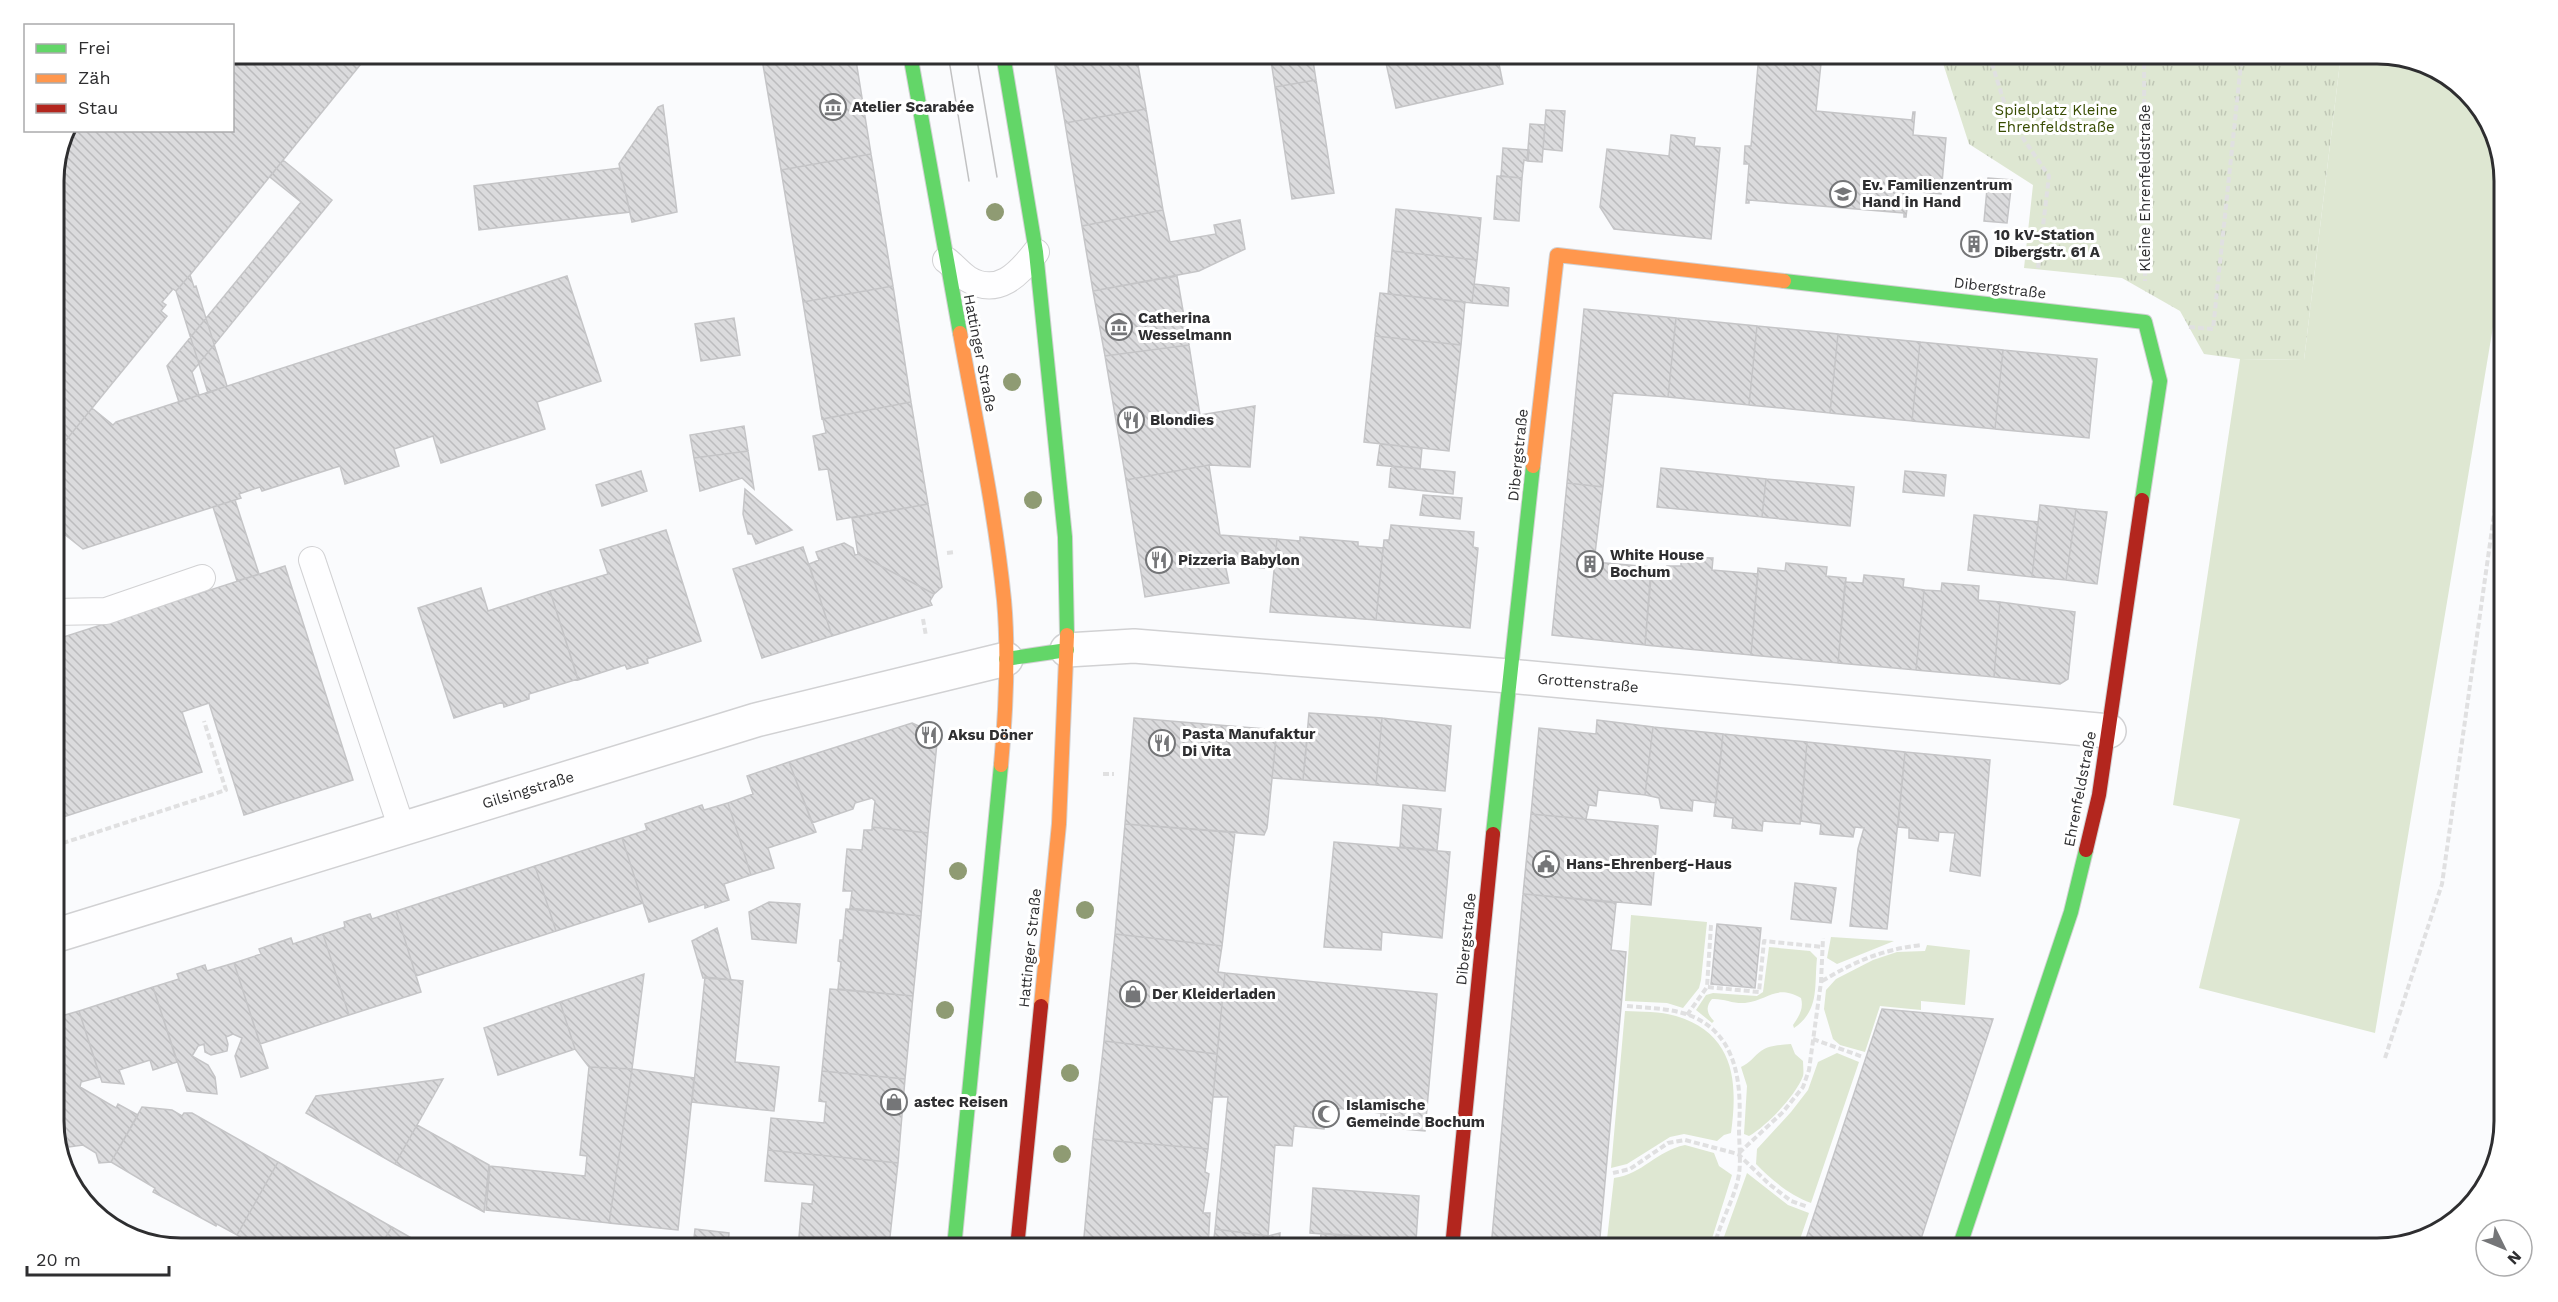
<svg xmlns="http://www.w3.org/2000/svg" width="2558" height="1302" font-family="'Work Sans',sans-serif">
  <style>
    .grass { fill: #dee7d2 }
    .park { fill: url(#park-tufts) }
    .building { fill: url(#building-back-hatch); stroke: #c5c5c7; stroke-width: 1.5 }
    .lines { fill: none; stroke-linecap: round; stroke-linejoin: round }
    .lane-casing { stroke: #d1d1d3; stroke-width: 28 }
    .street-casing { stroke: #d1d1d3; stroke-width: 36 }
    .fast-casing { stroke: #d1d1d3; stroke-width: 16 }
    .slow-casing { stroke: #d1d1d3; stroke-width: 16 }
    .jam-casing { stroke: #d1d1d3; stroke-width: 16 }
    .path { stroke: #e0e0e1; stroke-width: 4; stroke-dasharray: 6 3; stroke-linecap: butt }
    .lane { stroke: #fefeff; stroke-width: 26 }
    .street { stroke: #fefeff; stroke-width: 33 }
    .fast { stroke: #63d668; stroke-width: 14 }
    .slow { stroke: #ff974d; stroke-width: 14 }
    .jam { stroke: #b3261e; stroke-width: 14 }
    .tram { stroke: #c1c1c2; stroke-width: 1.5 }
    .tree { fill: #8f9b73 }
    .labels { text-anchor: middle; stroke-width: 6; stroke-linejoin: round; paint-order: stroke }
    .poi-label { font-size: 15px; font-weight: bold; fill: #2e2e30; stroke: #fff; text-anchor: start }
    .park-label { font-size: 15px; fill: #384c02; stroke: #fff }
    .street-label { font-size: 15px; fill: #2e2e30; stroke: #fff }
    .rim { fill: none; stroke: #2e2e30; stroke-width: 3 }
  </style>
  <defs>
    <pattern id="park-tufts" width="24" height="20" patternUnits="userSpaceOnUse" patternTransform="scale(1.5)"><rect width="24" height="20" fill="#dee7d2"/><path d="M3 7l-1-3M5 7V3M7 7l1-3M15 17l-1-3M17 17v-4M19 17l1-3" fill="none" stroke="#bfc6b5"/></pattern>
    <pattern id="building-back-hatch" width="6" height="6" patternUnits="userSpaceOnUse" patternTransform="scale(1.5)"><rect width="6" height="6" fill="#dbdbdd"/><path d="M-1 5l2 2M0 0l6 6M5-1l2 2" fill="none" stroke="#bcbcbe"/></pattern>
  </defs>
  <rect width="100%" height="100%" fill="#fafbfd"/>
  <!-- grass -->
  <path class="grass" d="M2341 54H2376L2432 67 2482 111 2504 174V261L2375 1033 2199 988 2240 819 2173 805 2240 359 2304 360Z
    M1631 915 1707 922 1701 980 1699 988 1683 1008 1667 1003 1625 1001Z
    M1831 937 1894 941 1837 964 1827 958Z
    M1927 945 1970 950 1965 1005 1921 1001V1010L1880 1006 1865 1052 1840 1045 1833 1039 1824 1009 1826 990 1836 979 1873 960 1897 952 1925 951Z
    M1769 947 1810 951 1817 958C1814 987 1820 1010 1794 1028L1793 1025C1799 1016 1804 1009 1801 998 1775 984 1769 1000 1745 1003 1733 1004 1723 998 1712 999 1705 1007 1707 1014 1714 1021L1712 1023 1696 1010 1706 995 1713 993 1757 996 1763 992Z
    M1625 1011C1641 1012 1660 1011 1676 1016 1735 1034 1738 1082 1731 1133L1724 1135 1717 1141 1684 1134 1670 1137 1627 1164 1611 1168Z
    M1791 1044 1795 1054 1803 1061C1803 1066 1804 1072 1803 1076 1796 1095 1767 1126 1749 1136L1744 1134 1747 1086 1741 1067C1750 1063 1754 1056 1761 1051 1769 1045 1781 1045 1791 1044Z
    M1837 1053 1859 1062 1811 1203C1789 1195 1772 1180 1756 1164L1757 1149 1791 1112 1808 1090 1818 1062Z
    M1685 1145 1714 1153 1719 1166 1732 1175 1709 1248H1606L1614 1178C1643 1174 1656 1151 1685 1145Z
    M1747 1173 1788 1205 1809 1213 1797 1248H1720Z"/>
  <!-- park -->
  <path class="park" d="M1940 54H2341L2304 360 2240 359 2204 354 2180 311 2122 278 2024 268 2033 185 1969 144Z"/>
  <!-- building -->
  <path class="building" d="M232 54H369L190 275 176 291 173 289 162 302 166 305 161 311 167 316 54 455V174L64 133 65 130H232Z
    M855 54 871 154 781 170 762 59 778 54Z
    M1053 54H1136L1146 109 1065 123Z
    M1270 54H1312L1316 80 1275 87Z
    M1384 54H1497L1503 84 1396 108Z
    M1759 54H1822L1816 111 1912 120 1913 112H1915L1913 135 1946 138 1941 194 1909 191 1906 217H1904V213L1749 200V203H1746L1749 164H1744L1745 146H1751Z
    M1316 80 1334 193 1292 199 1275 87Z
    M663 105 677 212 632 222 619 164 658 107Z
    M1146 109 1163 210 1082 226 1065 123Z
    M1546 110 1565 111 1562 151 1543 149Z
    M1530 124 1545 125 1542 162 1527 161Z
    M1671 135 1695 138 1694 146 1720 148 1711 239 1614 229 1600 207 1607 149 1669 156Z
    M1503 148 1529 150 1528 161 1524 160 1522 178 1501 176Z
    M871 154 893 286 803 302 781 170Z
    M283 160 332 200 192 372 199 395 179 402 167 366 301 202 270 177Z
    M620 168 630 212 479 230 474 186Z
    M1497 176 1522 178 1519 221 1494 219Z
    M1988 178 2012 180 2007 223 1984 221Z
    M1396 209 1481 218 1477 260 1392 251Z
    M1163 210 1170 242 1216 234 1214 225 1240 220 1245 249 1199 271 1093 291 1082 226Z
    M1970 233H1979L1977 254H1968Z
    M1392 251 1477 260 1472 303 1388 294Z
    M190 275 194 287 196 286 227 386 208 393 176 291Z
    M567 276 601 381 537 402 545 429 441 463 433 436 394 449 399 466 345 484 340 466 262 491 260 487 239 494 241 498 83 549 54 526V455L92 408 113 425 116 422Z
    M1177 276 1189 345 1105 356 1093 291Z
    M1474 284 1509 288 1508 306 1472 303Z
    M893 286 911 402 822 419 803 302Z
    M1380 293 1465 302 1461 345 1375 336Z
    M1584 309 1676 318 1668 397 1613 393 1603 487 1567 483Z
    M734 318 740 355 701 361 695 324Z
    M1676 318 1757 326 1749 405 1668 397Z
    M1757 326 1838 334 1830 413 1749 405Z
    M1838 334 1920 342 1912 421 1830 413Z
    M1375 336 1461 345 1449 451 1364 442Z
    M1920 342 2003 350 1995 429 1912 421Z
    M1189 345 1200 415 1255 406 1250 467 1209 465 1126 480 1105 356Z
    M2003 350 2097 359 2089 438 1995 429Z
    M911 402 928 504 837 520 828 469 819 470 813 436 826 433 823 419Z
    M744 426 748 451 694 458 690 435Z
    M1380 444 1422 448 1420 469 1377 465Z
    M748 451 754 489 742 478 700 491 694 458Z
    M1209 465 1220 535 1277 539 1274 569 1225 564 1229 583 1145 597 1126 480Z
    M1391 466 1455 472 1453 494 1389 487Z
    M1661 468 1766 479 1762 517 1657 507Z
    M641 471 647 491 602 506 596 485Z
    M1905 471 1946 475 1944 496 1903 492Z
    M1766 479 1854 487 1850 526 1762 517Z
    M1567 483 1603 487 1594 562 1651 567 1645 645 1552 635Z
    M745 489 792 530 756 544 752 534H748L743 514Z
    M1423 495 1462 498 1460 519 1420 515Z
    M235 500 259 574 237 581 213 507Z
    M928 504 942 587 934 594 858 554 852 518Z
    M2040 505 2076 509 2066 580 2032 577Z
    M2076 509 2107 512 2097 584 2066 580Z
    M1974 515 2038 522 2032 577 1968 570Z
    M1391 525 1474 532 1473 547 1478 548 1470 628 1376 620 1384 540H1389Z
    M666 530 701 641 647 659 648 663 627 669 625 665 578 680 550 591 608 574 600 550Z
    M1300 537 1358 542V546L1383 548 1376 620 1270 612 1277 539 1300 541Z
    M844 543 853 548 855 555 858 554 934 594 930 601 932 605 832 636 809 564 819 560 816 552Z
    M803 547 832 636 762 658 733 569Z
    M1681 557 1713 558 1712 570 1758 574 1751 655 1645 645 1651 578H1666L1667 566H1681Z
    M1786 563 1827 567 1826 576 1846 578 1838 663 1751 655 1758 568 1785 571Z
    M285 566 353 780 244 815 209 703 182 712 202 772 54 820V640Z
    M1864 575 1904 579 1903 587 1924 590 1916 670 1838 663 1845 582 1863 583Z
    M1942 583 1979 586 1978 600 2000 602 1994 677 1916 670 1924 590 1941 591Z
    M481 588 488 611 550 591 578 679 529 694V699L504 707 503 702 454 718 418 608Z
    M2000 602 2075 612 2068 679 2060 684 1994 677Z
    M1309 713 1382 718 1376 785 1303 780Z
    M1134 718 1277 730 1267 828 1264 835 1125 824Z
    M1382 718 1451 726 1445 791 1376 785Z
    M1597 720 1653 727 1645 795 1598 790 1596 806 1589 805 1586 819 1531 814 1539 728 1596 734Z
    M912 723 928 730 937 743 928 833 872 827 875 801 872 798 855 803 853 809 812 823 789 762Z
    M1653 727 1723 734 1716 803 1693 800 1692 811 1661 808 1659 798 1645 795Z
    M1723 734 1807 742 1800 824 1763 821 1762 831 1732 828 1733 818 1714 816Z
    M1276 738 1307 741 1303 780 1272 778Z
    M1807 742 1905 752 1887 929 1850 926 1858 849 1864 828 1855 827 1853 837 1820 834 1821 824 1801 821Z
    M1905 752 1990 760 1980 876 1950 871 1955 833 1939 832 1938 841 1909 838V828L1898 827Z
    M789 762 816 832 768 848 774 868 751 875 728 803 753 794 747 776Z
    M728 803 751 875 724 884 729 900 705 908V904L649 922 622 838 647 830 645 824 702 805 704 810Z
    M1403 805 1441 809 1437 850 1400 847Z
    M1531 814 1658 826 1651 905 1523 894Z
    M1125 824 1235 832 1222 946 1115 934Z
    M872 827 928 833 921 916 850 908 852 891H843L847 849 862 850 864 830H872Z
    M622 838 643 903 556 931 535 866Z
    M1334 842 1450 852 1442 938 1382 932 1381 950 1324 947Z
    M535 866 556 931 416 976 396 911Z
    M1795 883 1836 888 1831 923 1791 919Z
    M1523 894 1616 903 1611 950 1626 952 1599 1248H1491Z
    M769 902 800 904 796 943 752 939 749 912Z
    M846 909 921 916 913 996 838 989 841 962 838 961 840 940H843Z
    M396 911 421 992 349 1015 323 934 345 927 344 922 370 914 372 919Z
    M1717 924 1761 928 1755 988 1711 984Z
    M717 928 731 980 703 978 692 941Z
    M323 934 349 1015 260 1044 234 963 261 954 259 949 291 938 293 944Z
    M1115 934 1222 946 1218 972 1225 973 1217 1054 1104 1041Z
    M234 963 268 1068 241 1077 235 1056 242 1038 233 1034 226 1037 228 1044 227 1051 211 1055 205 1052 204 1044 198 1046 192 1056 208 1065 215 1077 217 1094 187 1091 153 987 179 979 177 974 205 965 207 971Z
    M1225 973 1437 994 1425 1131 1380 1127 1381 1113 1326 1107 1324 1129 1294 1126 1292 1146 1275 1145 1268 1236 1215 1229 1228 1097H1213Z
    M644 974 632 1069 589 1067 575 1049 560 1002Z
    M705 977 743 981 735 1062 779 1067 774 1111 692 1102Z
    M153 987 177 1062 153 1070 150 1060 119 1070 124 1084 102 1082 79 1011Z
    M830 989 913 996 905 1079 822 1071Z
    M560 1002 575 1049 498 1075 484 1028Z
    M1882 1009 1993 1019 1918 1248H1803Z
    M79 1011 100 1077 81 1082 80 1087 116 1108 118 1104 138 1115 111 1162 99 1163 96 1153 83 1145 69 1147 64 1134 54 1128V1018Z
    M1104 1041 1217 1054 1208 1149 1093 1139Z
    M589 1067 632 1069 609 1223 486 1210 490 1166 585 1176 587 1156 580 1155Z
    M632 1069 694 1078 678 1230 609 1223Z
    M822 1071 905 1079 898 1163 768 1150 771 1118 824 1123 826 1102 819 1101Z
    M443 1079 395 1164 306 1113 316 1096Z
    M142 1107 172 1110 182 1116 184 1113H192L278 1162 237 1235 217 1224 216 1226 153 1192 155 1188 111 1162Z
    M417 1125 489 1165 484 1212 395 1164Z
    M1093 1139 1208 1149 1205 1172 1209 1174 1203 1213H1210L1208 1248H1083Z
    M768 1150 898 1163 889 1246 799 1237 802 1203 812 1204 814 1185 765 1181Z
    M278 1162 392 1227 379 1248H257L237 1235Z
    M1313 1188 1419 1196 1416 1241 1310 1233Z
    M392 1227 429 1248H379Z
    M695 1229 729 1233 728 1248H693Z
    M1215 1229 1268 1236 1267 1248H1213Z
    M1280 1233 1279 1248H1267L1268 1236Z
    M1321 1233 1416 1241 1415 1248H1320Z
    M804 1238 889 1246V1248H803Z"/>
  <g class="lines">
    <defs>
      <path id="lane" d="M946 260C953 265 960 274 968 279 998 297 1019 274 1036 252
        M312 560 402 829
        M54 612 106 611 202 578"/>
      <path id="street" d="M1067 650 1134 646 1509 676 2109 731
        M54 936 756 720 1006 659"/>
      <path id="fast" d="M910 54 960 333
        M1003 54 1036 252 1065 537 1067 635
        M1784 281 2145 322 2160 381 2142 500
        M1006 659 1067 650
        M1493 834 1533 466
        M954 1248 1001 765
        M1959 1248 2071 912 2086 850"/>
      <path id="slow" d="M960 333C976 422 995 510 1004 600 1009 655 1006 710 1001 765
        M1533 466 1557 255 1784 281
        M1041 1006 1059 824 1067 635"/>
      <path id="jam" d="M2086 850 2099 795 2142 500
        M1017 1248 1041 1006
        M1452 1248 1493 834"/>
    </defs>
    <!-- lane casing -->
    <use href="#lane" class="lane-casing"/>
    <!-- street casing -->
    <use href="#street" class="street-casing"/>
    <!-- fast casing -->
    <use href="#fast" class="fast-casing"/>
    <!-- slow casing -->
    <use href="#slow" class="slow-casing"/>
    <!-- jam casing -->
    <use href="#jam" class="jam-casing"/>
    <!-- path -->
    <path class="path" d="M1989 54 2009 118 2049 176 2038 268
      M2144 54 2145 281
      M2189 327 2213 329 2242 54
      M947 553 956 552
      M923 619 926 636
      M1103 774H1114
      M54 846 226 790 204 721
      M1711 925 1707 987 1759 992 1764 941 1823 947
      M1822 981C1856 961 1881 950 1921 945
      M1627 1006C1647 1008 1667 1008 1686 1014 1737 1031 1742 1083 1739 1128 1739 1143 1741 1160 1739 1174 1735 1199 1719 1223 1714 1248
      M1687 1015 1707 987
      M1813 1039 1863 1057
      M2385 1058 2442 884 2504 444
      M1739 1153 1783 1112 1803 1087 1809 1070 1821 982 1823 938
      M1613 1173 1630 1169 1668 1143 1685 1140 1738 1154 1769 1184 1791 1201 1808 1207"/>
    <!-- lane -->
    <use href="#lane" class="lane"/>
    <!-- street -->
    <use href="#street" class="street"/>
    <!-- fast -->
    <use href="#fast" class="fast"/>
    <!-- slow -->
    <use href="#slow" class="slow"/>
    <!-- jam -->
    <use href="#jam" class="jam"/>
    <!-- tram -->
    <path class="tram" d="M948 54 969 181
      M976 54 997 177"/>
  </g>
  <!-- trees -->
  <g class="tree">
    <circle cx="995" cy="212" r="9"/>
    <circle cx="1012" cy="382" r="9"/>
    <circle cx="1033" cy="500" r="9"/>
    <circle cx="958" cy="871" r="9"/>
    <circle cx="1085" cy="910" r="9"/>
    <circle cx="945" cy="1010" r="9"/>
    <circle cx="1070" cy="1073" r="9"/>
    <circle cx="1062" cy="1154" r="9"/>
  </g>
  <!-- icons -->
  <defs>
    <symbol id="museum-ring" viewBox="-11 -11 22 22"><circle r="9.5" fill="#fff" stroke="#757678" stroke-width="1.5"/><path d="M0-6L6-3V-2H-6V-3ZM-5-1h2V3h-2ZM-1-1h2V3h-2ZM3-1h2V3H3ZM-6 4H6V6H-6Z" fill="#757678"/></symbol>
    <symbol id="school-ring" viewBox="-11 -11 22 22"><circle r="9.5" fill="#fff" stroke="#757678" stroke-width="1.5"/><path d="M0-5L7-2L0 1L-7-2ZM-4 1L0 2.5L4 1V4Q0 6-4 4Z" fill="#757678"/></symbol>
    <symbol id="building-ring" viewBox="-11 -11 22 22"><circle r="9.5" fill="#fff" stroke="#757678" stroke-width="1.5"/><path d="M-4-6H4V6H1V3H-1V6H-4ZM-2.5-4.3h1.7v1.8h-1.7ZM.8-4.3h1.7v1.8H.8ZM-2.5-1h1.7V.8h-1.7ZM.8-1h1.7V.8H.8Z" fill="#757678"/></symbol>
    <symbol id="restaurant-ring" viewBox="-11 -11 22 22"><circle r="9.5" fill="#fff" stroke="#757678" stroke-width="1.5"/><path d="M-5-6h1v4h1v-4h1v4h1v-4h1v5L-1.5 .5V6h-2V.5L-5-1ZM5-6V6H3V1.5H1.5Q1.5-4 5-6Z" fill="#757678"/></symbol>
    <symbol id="civic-ring" viewBox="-11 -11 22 22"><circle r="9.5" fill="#fff" stroke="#757678" stroke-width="1.5"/><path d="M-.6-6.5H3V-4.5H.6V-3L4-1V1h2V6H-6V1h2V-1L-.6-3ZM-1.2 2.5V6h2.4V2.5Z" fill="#757678"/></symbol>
    <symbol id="shop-ring" viewBox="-11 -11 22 22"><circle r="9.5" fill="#fff" stroke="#757678" stroke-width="1.5"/><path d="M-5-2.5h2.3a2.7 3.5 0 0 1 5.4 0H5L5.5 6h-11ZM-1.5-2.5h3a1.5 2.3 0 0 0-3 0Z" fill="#757678"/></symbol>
    <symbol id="mosque-ring" viewBox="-11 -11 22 22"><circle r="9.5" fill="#fff" stroke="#757678" stroke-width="1.5"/><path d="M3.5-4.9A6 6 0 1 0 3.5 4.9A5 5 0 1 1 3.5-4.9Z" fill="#757678"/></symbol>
  </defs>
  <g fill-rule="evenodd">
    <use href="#museum-ring" x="818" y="92" width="30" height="30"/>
    <use href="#school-ring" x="1828" y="179" width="30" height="30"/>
    <use href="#building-ring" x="1959" y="229" width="30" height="30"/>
    <use href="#museum-ring" x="1104" y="312" width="30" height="30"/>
    <use href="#restaurant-ring" x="1116" y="405" width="30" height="30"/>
    <use href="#restaurant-ring" x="1144" y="545" width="30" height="30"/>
    <use href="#building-ring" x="1575" y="549" width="30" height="30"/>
    <use href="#restaurant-ring" x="914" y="720" width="30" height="30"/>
    <use href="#restaurant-ring" x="1147" y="728" width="30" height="30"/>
    <use href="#civic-ring" x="1531" y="849" width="30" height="30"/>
    <use href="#shop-ring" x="1118" y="979" width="30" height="30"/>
    <use href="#shop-ring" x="879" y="1087" width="30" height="30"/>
    <use href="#mosque-ring" x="1311" y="1099" width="30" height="30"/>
  </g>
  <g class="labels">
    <!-- poi labels -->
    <g class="poi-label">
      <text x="852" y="112">Atelier Scarabée</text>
      <text x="1862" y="190">Ev. Familienzentrum<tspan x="1862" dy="17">Hand in Hand</tspan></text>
      <text x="1994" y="240">10 kV-Station<tspan x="1994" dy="17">Dibergstr. 61 A</tspan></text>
      <text x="1138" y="323">Catherina<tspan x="1138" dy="17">Wesselmann</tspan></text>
      <text x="1150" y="425">Blondies</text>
      <text x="1610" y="560">White House<tspan x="1610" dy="17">Bochum</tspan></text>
      <text x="1178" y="565">Pizzeria Babylon</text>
      <text x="1182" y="739">Pasta Manufaktur<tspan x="1182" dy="17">Di Vita</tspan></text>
      <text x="948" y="740">Aksu Döner</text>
      <text x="1566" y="869">Hans-Ehrenberg-Haus</text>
      <text x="1152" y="999">Der Kleiderladen</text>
      <text x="914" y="1107">astec Reisen</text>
      <text x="1346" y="1110">Islamische<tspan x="1346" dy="17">Gemeinde Bochum</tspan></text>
    </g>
    <!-- park labels -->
    <g class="park-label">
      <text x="2056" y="115">Spielplatz Kleine<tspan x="2056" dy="17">Ehrenfeldstraße</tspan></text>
    </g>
    <!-- street labels -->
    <g class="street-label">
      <text transform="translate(2145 188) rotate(-90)" y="5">Kleine Ehrenfeldstraße</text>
      <text transform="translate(2000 288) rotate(7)" y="5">Dibergstraße</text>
      <text transform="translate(980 353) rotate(79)" y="5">Hattinger Straße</text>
      <text transform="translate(1518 455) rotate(-84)" y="5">Dibergstraße</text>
      <text transform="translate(1588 683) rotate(5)" y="5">Grottenstraße</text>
      <text transform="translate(2080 789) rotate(-79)" y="5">Ehrenfeldstraße</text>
      <text transform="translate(528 790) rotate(-17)" y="5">Gilsingstraße</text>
      <text transform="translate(1466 939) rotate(-84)" y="5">Dibergstraße</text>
      <text transform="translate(1030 948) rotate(-84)" y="5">Hattinger Straße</text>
    </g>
  </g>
  <!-- crop -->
  <path d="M0 0H2558V1302H0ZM181 64H2377A117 117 0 0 1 2494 181V1121A117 117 0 0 1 2377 1238H181A117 117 0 0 1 64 1121V181A117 117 0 0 1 181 64Z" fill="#fff" fill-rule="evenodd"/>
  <path class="rim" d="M181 64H2377A117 117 0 0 1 2494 181V1121A117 117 0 0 1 2377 1238H181A117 117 0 0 1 64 1121V181A117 117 0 0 1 181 64Z"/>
  <!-- legend -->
  <rect x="24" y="24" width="210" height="108" fill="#ffffff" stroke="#ababac" stroke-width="1.5"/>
  <rect x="36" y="44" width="30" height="9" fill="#63d668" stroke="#ababac" stroke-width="1.5"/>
  <text x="78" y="54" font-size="18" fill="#2e2e30">Frei</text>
  <rect x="36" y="74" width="30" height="9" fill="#ff974d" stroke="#ababac" stroke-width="1.5"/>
  <text x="78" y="84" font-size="18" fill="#2e2e30">Zäh</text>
  <rect x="36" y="104" width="30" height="9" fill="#b3261e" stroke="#ababac" stroke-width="1.5"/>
  <text x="78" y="114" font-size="18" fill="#2e2e30">Stau</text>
  <!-- north arrow -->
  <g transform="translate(2504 1248) rotate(133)"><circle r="28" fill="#ffffff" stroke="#ababac" stroke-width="1.5"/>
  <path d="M0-4.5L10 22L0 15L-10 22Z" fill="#757678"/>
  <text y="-9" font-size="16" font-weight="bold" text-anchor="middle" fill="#2e2e30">N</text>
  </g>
  <!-- scale -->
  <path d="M27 1266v9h142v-9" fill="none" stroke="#2e2e30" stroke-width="3"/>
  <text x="36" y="1266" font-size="18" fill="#2e2e30" stroke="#ffffff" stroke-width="4.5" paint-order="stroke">20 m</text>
</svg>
